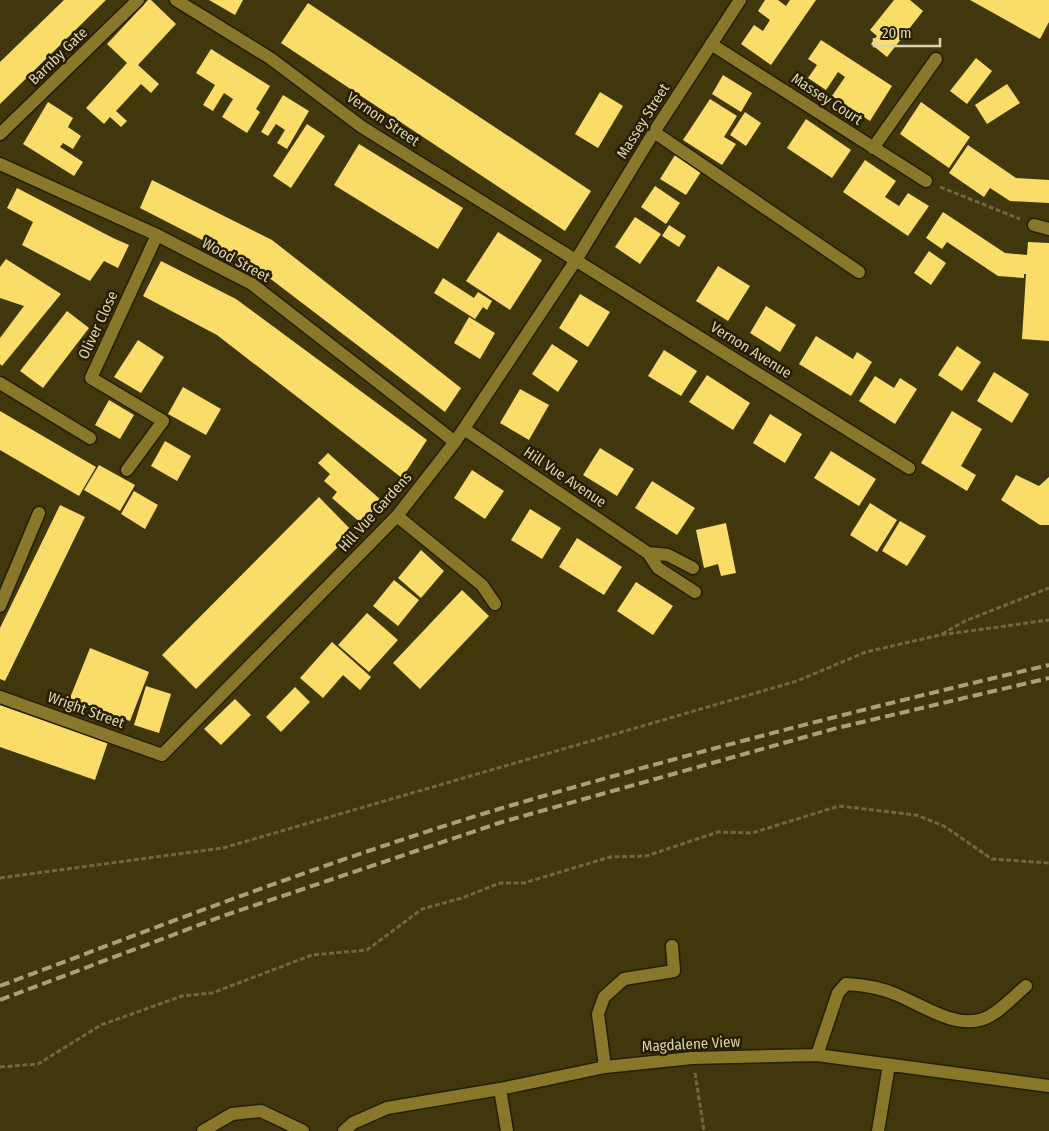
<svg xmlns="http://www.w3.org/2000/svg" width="1049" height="1131" font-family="'Fira Sans Condensed',sans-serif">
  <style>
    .building { fill: #fadd69 }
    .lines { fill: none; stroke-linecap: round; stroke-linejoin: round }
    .minor-casing { stroke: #241f06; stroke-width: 15 }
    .path { stroke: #71673f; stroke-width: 3; stroke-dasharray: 5 2.5; stroke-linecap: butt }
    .minor { stroke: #8a782a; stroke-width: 12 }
    .rail { stroke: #a9a079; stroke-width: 4; stroke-dasharray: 10 5; stroke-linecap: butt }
    .labels { text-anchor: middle; stroke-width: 5; stroke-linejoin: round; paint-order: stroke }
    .street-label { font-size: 15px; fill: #ddd4af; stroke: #261e00 }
  </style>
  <rect width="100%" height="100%" fill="#41370d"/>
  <!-- building -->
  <path class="building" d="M64 0H106L0 104V62Z
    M148 0H151L176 24 138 65 159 84 151 93 141 84 116 111 127 121 121 127 110 117 104 124 86 108 127 63 107 44Z
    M209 0H243L235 15Z
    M765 0H778L786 6 790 0H816L771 65 741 44 754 25 763 31 770 20 758 11Z
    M894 0H910L923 11 887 57 871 44 877 36 870 30Z
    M970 0H1049V22L1040 39Z
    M308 3 591 191 565 231 281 43Z
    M821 40 892 86 870 121 832 96 845 77 838 72 826 90 808 78 817 65 808 59Z
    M211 49 270 86 256 109 260 112 247 133 222 117 233 99 224 93 213 111 203 105 215 85 196 73Z
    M976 58 992 71 967 104 950 91Z
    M723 75 752 93 741 112 712 94Z
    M1007 84 1020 103 987 124 975 105Z
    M600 92 623 106 598 148 575 134Z
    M283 95 309 111 287 149 277 143 285 130 276 124 268 136 261 132Z
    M710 99 737 116 724 137 736 144 722 165 683 140Z
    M48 102 73 118 68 127 81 136 73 149 63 143 60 147 83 162 74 176 23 144Z
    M921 102 970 137 949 168 900 134Z
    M745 112 761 123 746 146 730 135Z
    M806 119 851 150 832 178 787 148Z
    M307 124 325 136 291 188 273 176Z
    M359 144 463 208 438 249 334 185Z
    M968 145 1016 178 1049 180V203L1010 201 990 188 984 197 949 173Z
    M675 155 701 172 686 195 660 179Z
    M865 160 896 181 885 197 899 206 908 193 929 206 908 236 843 192Z
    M152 180 272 240 461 388 445 412 255 267 140 208Z
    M655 186 680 203 666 224 641 207Z
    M17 188 113 238 129 245 118 268 104 261 90 281 22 245 33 222 7 208Z
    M943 212 1005 253 1027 255 1028 242 1049 243V341L1022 339 1026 274H1024V278L998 276 947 242 942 249 926 238Z
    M635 217 661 234 640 264 615 247Z
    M669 225 686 236 679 247 662 236Z
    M498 232 542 260 510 310 466 281Z
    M929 251 946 263 931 285 914 273Z
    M6 259 61 294 2 366 0 364V338L24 306 0 298V267Z
    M161 261 236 299 427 440 402 478 217 335 143 296Z
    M718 266 750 286 728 321 696 301Z
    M443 278 474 298 478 292 492 301 487 310 483 307 475 319 434 293Z
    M580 294 610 312 588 347 559 328Z
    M766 306 796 325 780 352 750 333Z
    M67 311 89 328 43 388 20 371Z
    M469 317 495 333 480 359 454 343Z
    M816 336 853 359 857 352 872 362 851 396 799 364Z
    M138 340 164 357 141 393 114 377Z
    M552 344 578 361 558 392 532 374Z
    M957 346 981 362 962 391 938 375Z
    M664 350 697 371 681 396 648 376Z
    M994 372 1029 394 1012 423 977 401Z
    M707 375 750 403 733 430 689 402Z
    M875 376 894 388 900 378 917 389 895 424 859 401Z
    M183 387 221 409 206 435 168 414Z
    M520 389 549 405 529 440 500 423Z
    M109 400 134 415 120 439 95 425Z
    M0 411 96 467 79 496 0 450Z
    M952 411 982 429 961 466 976 475 967 491 921 463Z
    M770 414 802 434 785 463 753 443Z
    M165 441 191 456 177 481 151 466Z
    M600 448 634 469 617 496 583 475Z
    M831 451 876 479 859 506 814 478Z
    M328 453 382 501 362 524 332 498 337 492 324 481 330 474 318 463Z
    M99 465 135 485 120 511 84 490Z
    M472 470 504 491 485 519 454 498Z
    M1016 475 1039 486 1049 477V525H1040L1001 500Z
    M652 481 695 508 677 535 635 508Z
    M134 491 158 505 145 529 121 514Z
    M319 497 353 532 196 689 162 655Z
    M870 503 897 520 877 552 850 535Z
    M60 505 85 517 5 681 0 679V628Z
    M530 509 561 528 542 559 511 540Z
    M900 521 926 536 907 566 882 551Z
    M726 523 736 573 721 576 718 564 704 568 696 530Z
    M577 538 622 567 604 595 559 567Z
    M421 550 444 571 421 598 398 578Z
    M394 580 419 600 398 626 373 606Z
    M636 582 673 606 653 635 617 611Z
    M462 590 489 616 420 689 393 663Z
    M367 613 398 640 369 672 338 645Z
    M332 642 371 677 360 690 343 675 323 698 300 678Z
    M90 648 149 672 130 721 70 698Z
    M146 686 171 694 159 733 134 725Z
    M295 687 310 702 281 732 266 717Z
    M235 699 251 715 221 745 204 729Z
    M0 705 108 742 95 780 0 747Z"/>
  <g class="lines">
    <defs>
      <path id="minor" d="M176 0 270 58 362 127 909 468
        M711 44 926 181
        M654 132 859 272
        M0 134 138 0
        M873 148 936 59
        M0 164 157 235 252 284 455 442
        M1034 225 1049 229
        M0 383 90 438
        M464 429 648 553 658 568 695 592
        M127 470 163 421 91 378 157 235
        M397 516 482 585 495 604
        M648 553 668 555 693 568
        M0 606 39 513
        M0 697 162 755 397 516 455 442 576 260 654 132 740 0
        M817 1055 838 993 846 984C863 985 879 987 895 994 921 1004 954 1029 983 1019 998 1014 1014 996 1026 986
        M605 1067 598 1014 604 997 624 979 674 971 672 946
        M500 1089 507 1131
        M203 1131 232 1114 261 1111 303 1131
        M344 1131 353 1123 387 1108 500 1089 605 1067 692 1058 817 1055 1049 1086
        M878 1131 889 1065"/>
    </defs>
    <!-- minor casing -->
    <use href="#minor" class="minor-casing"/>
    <!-- path -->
    <path class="path" d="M940 187 1020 219
      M942 634 965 621 1049 588
      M0 878 223 848 797 681 866 652 940 635 1049 620
      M0 1067 38 1064 101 1025 182 996 212 993 312 955 367 950 422 909 462 898 500 883H524L610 857 646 856 718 832 752 833 839 806 916 815 944 826 992 859 1049 863
      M695 1073 704 1131"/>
    <!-- minor -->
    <use href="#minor" class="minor"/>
    <!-- rail -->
    <path class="rail" d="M0 986C165 924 330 860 499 809 681 755 865 708 1049 665
      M0 1000 223 916 502 822 837 728 1049 678"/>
  </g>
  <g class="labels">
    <!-- street labels -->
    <g class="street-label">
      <text transform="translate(58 56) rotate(-44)" y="5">Barnby Gate</text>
      <text transform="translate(827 99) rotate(33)" y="5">Massey Court</text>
      <text transform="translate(383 119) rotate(34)" y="5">Vernon Street</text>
      <text transform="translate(643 121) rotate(-58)" y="5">Massey Street</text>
      <text transform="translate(236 260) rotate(29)" y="5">Wood Street</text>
      <text transform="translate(98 325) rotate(-65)" y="5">Oliver Close</text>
      <text transform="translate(751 350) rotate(32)" y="5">Vernon Avenue</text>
      <text transform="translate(565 477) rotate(34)" y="5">Hill Vue Avenue</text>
      <text transform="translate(375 512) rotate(-48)" y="5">Hill Vue Gardens</text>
      <text transform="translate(86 710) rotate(20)" y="5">Wright Street</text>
      <text transform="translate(691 1044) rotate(-3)" y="5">Magdalene View</text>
    </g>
  </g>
  <!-- scale -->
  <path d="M874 38v8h66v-8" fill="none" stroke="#ddd4af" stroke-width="2.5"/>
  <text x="882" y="38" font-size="15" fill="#ddd4af" stroke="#261e00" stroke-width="4" paint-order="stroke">20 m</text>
</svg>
